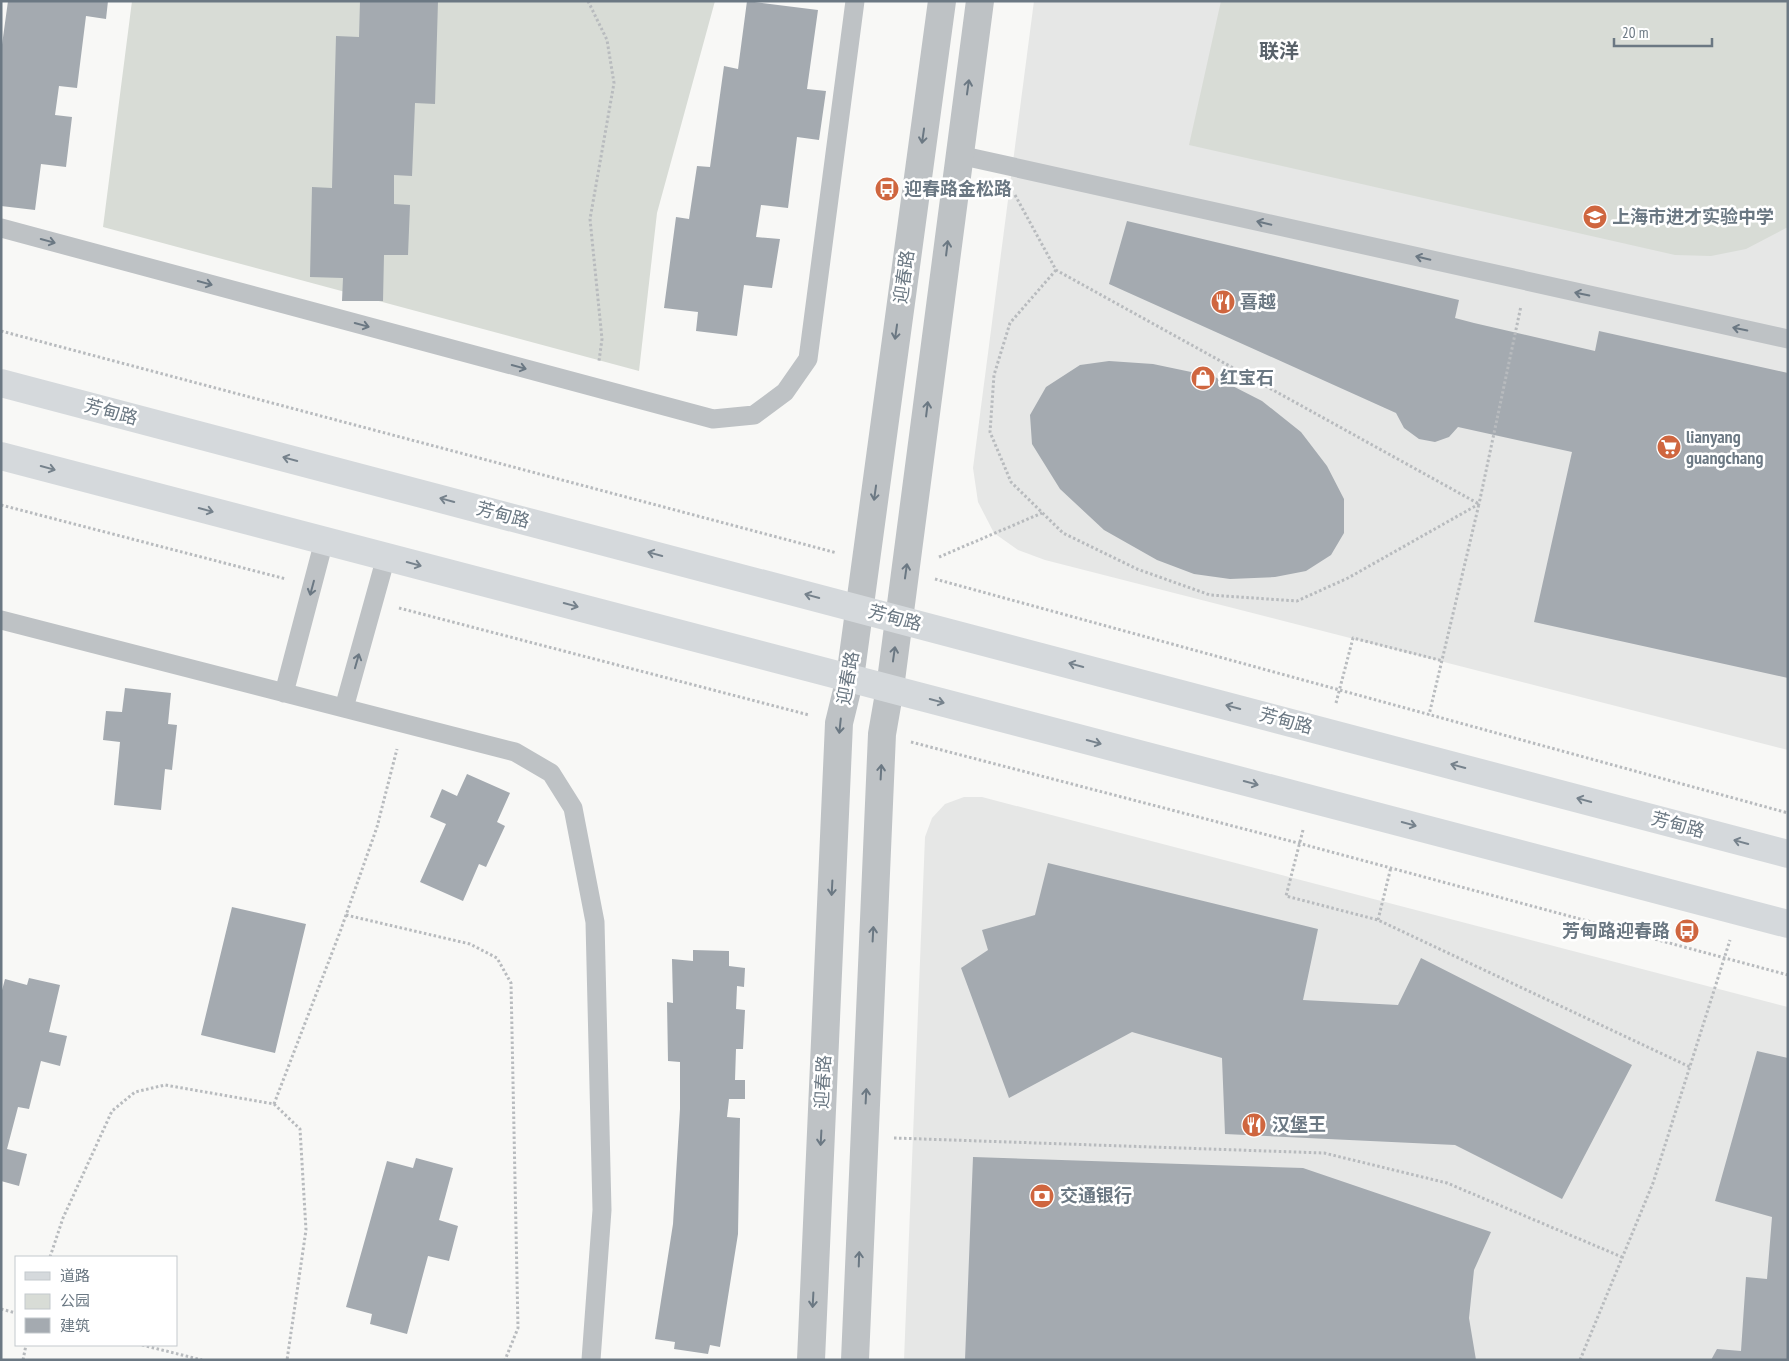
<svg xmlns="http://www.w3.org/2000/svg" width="1789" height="1361" font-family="'PT Sans Narrow','Noto Sans SC',sans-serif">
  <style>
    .built { fill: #e6e7e6 }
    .green { fill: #d8dcd6 }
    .building { fill: #a4aab0 }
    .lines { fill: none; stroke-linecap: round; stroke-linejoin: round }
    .path { stroke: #b8bbbe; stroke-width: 3; stroke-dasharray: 2.5 2.5; stroke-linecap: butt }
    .service { stroke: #bec2c5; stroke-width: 19 }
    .minor { stroke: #bec2c5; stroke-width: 28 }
    .tertiary { stroke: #bec2c5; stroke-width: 28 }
    .secondary { stroke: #d5d9dc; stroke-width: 28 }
    .oneway { stroke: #6b7883 }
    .oneway2 { stroke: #76828c }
    .labels { text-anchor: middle; stroke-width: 5; stroke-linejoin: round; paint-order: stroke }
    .poi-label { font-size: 18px; font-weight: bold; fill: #6b7883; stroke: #fff; text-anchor: start }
    .street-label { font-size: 18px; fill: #6b7883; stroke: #fff }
    .quarter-label { font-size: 20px; font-weight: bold; fill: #586169; stroke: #fff }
  </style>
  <rect width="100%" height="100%" fill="#f8f8f6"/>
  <!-- built -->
  <path class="built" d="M1034 1H1788V750L1045 560 1018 550 994 533 978 502 973 468Z
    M964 797H982L1788 1007V1360H904L925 837 932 818 945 804Z"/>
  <!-- green -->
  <path class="green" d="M132 1H715L657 213 639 371 103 227Z
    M1221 1H1788V227L1746 249 1711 256 1675 255 1189 145Z"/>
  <!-- building -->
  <path class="building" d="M8 1H108L106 19 86 16 77 88 59 86 55 115 72 117 66 167 41 164 35 210 1 206V52Z
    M360 1H438L435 104 415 103 412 176 394 175V204L410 205 408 255H384L383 301H342L343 278 310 277 312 187 332 188 336 36 359 37Z
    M747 1 818 10 807 89 826 91 819 140 797 137 788 208 761 205 756 237 780 239 772 288 744 285 737 336 696 331 698 312 664 308 676 217 689 219 697 166 710 167 724 66 738 69Z
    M1127 221 1459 300 1455 318 1474 323 1595 351 1599 331 1788 373V678L1534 622 1572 452 1458 427 1449 437 1435 442 1419 439 1404 428 1396 413 1109 284Z
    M1109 361 1153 364 1215 377 1262 401 1301 432 1327 466 1344 499V533L1331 555 1306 571 1275 577 1230 579 1194 574 1157 560 1104 530 1060 489 1032 444 1030 415 1046 387 1080 365Z
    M125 688 171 693 168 724 177 725 172 770 165 769 161 810 114 805 120 742 103 740 106 711 122 712Z
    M467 774 510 793 497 822 505 826 486 867 479 864 463 901 420 882 446 824 430 817 442 789 457 796Z
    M1048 863 1318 929 1303 1000 1398 1005 1421 958 1632 1065 1562 1199 1455 1145 1225 1134 1222 1058 1132 1032 1009 1098 961 968 988 950 982 930 1035 915Z
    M232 907 306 924 275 1053 201 1035Z
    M693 950 729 951V966L745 968 744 987 737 986 736 1009 745 1010 743 1049H736L735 1080H745V1099H729L727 1117 740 1118 738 1234 720 1347 710 1345 708 1354 674 1349 675 1342 655 1339 673 1224 680 1109V1062L668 1061 667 1002 673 1003 672 959 693 961Z
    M29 978 60 985 49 1032 67 1036 60 1066 41 1061 29 1109 18 1107 7 1149 27 1154 19 1186 1 1181V994L5 979 27 985Z
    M1757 1051 1788 1058V1360H1711L1717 1349 1741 1351 1746 1277 1767 1279 1772 1217 1715 1201Z
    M973 1157 1303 1168 1491 1232 1474 1270 1469 1318 1476 1360H965Z
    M416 1158 453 1168 439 1220 458 1226 449 1261 428 1256 407 1334 370 1324 372 1314 346 1307 387 1161 413 1168Z"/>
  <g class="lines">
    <!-- path -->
    <path class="path" d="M588 1 607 40 614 83 590 219 602 339 599 361
      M1015 195 1056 270 1479 504 1429 715
      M1056 270 1010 323 994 375 990 432 1011 482 1063 533 1137 569 1210 595 1297 601 1348 578 1479 504 1521 306
      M1 331 837 553
      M1 505 286 579
      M939 557 1042 513
      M935 579 1788 813
      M399 608 809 715
      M1336 703 1353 638 1443 661
      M911 742 1298 843 1788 975
      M1303 830 1286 896 1378 920 1690 1067
      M346 915 470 944 497 958 511 983 518 1328 505 1360
      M1378 920 1391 867
      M274 1104 300 1129 306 1230 287 1360
      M894 1138 1324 1153 1447 1183 1622 1257
      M50 1257 63 1218 112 1111 135 1092 165 1085 274 1104 340 932 377 827 397 749
      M1 1309 16 1313
      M142 1345 202 1360
      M23 1360 26 1345
      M1580 1360 1653 1183 1730 940"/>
    <!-- service -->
    <path class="service" d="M959 155 1788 339
      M1 228 713 419 754 415 785 392 808 359 855 1
      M1 620 515 752 551 773 573 808 595 922 602 1210 591 1360
      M284 693 324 541
      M344 708 386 557"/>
    <!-- minor -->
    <path class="minor" d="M811 1360 839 723 850 678
      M855 1360 882 734 890 688"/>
    <!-- tertiary -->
    <path class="tertiary" d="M850 678 942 1
      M890 688 980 1"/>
    <!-- secondary -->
    <path class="secondary" d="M1 383 1788 854
      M1 456 1788 924"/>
  </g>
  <!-- one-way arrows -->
  <defs><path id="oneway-shaft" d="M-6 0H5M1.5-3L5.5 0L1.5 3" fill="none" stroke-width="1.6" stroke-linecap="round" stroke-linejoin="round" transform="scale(1.25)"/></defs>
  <g class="oneway">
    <use href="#oneway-shaft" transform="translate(968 87) rotate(-82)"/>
    <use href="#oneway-shaft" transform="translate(923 136) rotate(98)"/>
    <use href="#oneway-shaft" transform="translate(1264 223) rotate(-167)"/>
    <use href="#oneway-shaft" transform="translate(48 241) rotate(15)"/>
    <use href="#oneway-shaft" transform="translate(947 248) rotate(-83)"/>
    <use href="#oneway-shaft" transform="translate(1423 258) rotate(-167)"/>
    <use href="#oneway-shaft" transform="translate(205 283) rotate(15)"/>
    <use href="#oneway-shaft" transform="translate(1582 294) rotate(-168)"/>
    <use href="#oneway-shaft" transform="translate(362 325) rotate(15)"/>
    <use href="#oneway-shaft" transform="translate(1740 329) rotate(-168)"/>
    <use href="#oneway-shaft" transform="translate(896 332) rotate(98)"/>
    <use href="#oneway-shaft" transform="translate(519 367) rotate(15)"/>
    <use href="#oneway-shaft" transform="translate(927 409) rotate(-83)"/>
    <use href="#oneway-shaft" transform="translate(875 493) rotate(98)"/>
    <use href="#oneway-shaft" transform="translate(906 571) rotate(-82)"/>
    <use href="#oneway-shaft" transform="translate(312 588) rotate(105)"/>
    <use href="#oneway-shaft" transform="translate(894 654) rotate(-82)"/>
    <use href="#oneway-shaft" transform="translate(357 661) rotate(-74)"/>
    <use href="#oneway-shaft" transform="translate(840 726) rotate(96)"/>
    <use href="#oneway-shaft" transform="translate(881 772) rotate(-87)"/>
    <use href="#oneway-shaft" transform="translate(832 888) rotate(93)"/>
    <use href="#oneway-shaft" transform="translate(873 934) rotate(-87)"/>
    <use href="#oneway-shaft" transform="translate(866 1096) rotate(-87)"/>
    <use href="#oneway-shaft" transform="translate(821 1138) rotate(93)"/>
    <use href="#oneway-shaft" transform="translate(859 1259) rotate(-88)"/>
    <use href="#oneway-shaft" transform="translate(813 1300) rotate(93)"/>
  </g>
  <g class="oneway2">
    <use href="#oneway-shaft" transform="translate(290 459) rotate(-165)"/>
    <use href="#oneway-shaft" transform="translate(48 468) rotate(15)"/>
    <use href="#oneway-shaft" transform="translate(447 500) rotate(-165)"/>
    <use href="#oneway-shaft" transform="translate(206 510) rotate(15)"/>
    <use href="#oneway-shaft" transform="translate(655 554) rotate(-165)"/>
    <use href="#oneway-shaft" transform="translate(414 564) rotate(15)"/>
    <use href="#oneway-shaft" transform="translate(812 596) rotate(-165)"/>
    <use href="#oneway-shaft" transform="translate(571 605) rotate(15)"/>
    <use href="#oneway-shaft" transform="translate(1076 665) rotate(-165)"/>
    <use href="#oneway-shaft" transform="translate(937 701) rotate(15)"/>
    <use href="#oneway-shaft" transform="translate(1233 707) rotate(-165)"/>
    <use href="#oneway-shaft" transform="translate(1094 742) rotate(15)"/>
    <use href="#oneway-shaft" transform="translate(1458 766) rotate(-165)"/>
    <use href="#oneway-shaft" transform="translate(1251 783) rotate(15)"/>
    <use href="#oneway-shaft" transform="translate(1584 800) rotate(-165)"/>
    <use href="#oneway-shaft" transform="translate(1409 824) rotate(15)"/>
    <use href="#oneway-shaft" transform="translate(1741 842) rotate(-165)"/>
  </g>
  <!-- icons -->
  <defs>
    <symbol id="bus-disc" viewBox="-11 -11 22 22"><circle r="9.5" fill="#cf663f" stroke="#fff"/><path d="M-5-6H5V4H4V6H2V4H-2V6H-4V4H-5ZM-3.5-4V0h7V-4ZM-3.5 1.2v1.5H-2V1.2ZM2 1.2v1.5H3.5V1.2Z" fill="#fff"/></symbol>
    <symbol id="school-disc" viewBox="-11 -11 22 22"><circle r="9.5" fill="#cf663f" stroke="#fff"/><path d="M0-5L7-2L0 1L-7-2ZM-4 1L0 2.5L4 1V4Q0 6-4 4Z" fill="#fff"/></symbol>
    <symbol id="restaurant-disc" viewBox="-11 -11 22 22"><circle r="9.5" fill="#cf663f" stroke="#fff"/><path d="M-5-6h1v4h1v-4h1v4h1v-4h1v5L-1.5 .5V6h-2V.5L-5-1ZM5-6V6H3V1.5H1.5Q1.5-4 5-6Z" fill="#fff"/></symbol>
    <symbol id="shop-disc" viewBox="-11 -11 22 22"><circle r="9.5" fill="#cf663f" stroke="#fff"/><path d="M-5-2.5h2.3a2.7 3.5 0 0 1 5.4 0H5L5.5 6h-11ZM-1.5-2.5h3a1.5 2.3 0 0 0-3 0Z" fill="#fff"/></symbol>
    <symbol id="supermarket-disc" viewBox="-11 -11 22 22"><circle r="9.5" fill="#cf663f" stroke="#fff"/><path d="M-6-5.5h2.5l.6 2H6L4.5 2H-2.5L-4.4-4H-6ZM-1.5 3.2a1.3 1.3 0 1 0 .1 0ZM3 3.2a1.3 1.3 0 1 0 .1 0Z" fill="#fff"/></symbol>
    <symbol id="bank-disc" viewBox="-11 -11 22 22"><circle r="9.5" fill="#cf663f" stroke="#fff"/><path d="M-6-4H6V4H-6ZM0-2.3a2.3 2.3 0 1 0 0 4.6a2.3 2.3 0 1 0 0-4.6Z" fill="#fff"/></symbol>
  </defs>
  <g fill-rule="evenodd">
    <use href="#bus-disc" x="873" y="175" width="28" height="28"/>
    <use href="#school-disc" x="1581" y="203" width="28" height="28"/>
    <use href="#restaurant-disc" x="1209" y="288" width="28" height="28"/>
    <use href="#shop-disc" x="1189" y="364" width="28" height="28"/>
    <use href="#supermarket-disc" x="1655" y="433" width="28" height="28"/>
    <use href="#bus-disc" x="1673" y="917" width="28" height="28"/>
    <use href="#restaurant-disc" x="1240" y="1111" width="28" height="28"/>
    <use href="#bank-disc" x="1028" y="1182" width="28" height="28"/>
  </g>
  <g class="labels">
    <!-- poi labels -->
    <g class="poi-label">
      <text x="904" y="195">迎春路金松路</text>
      <text x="1612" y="223">上海市进才实验中学</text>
      <text x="1240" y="308">喜越</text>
      <text x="1220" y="384">红宝石</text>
      <text x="1686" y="443">lianyang<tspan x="1686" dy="21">guangchang</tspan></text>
      <text x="1670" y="937" text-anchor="end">芳甸路迎春路</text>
      <text x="1272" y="1131">汉堡王</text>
      <text x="1060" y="1202">交通银行</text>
    </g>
    <!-- street labels -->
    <g class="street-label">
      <text transform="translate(904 277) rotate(-82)" y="6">迎春路</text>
      <text transform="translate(111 412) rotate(15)" y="6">芳甸路</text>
      <text transform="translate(503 515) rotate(15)" y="6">芳甸路</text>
      <text transform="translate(895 618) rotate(15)" y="6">芳甸路</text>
      <text transform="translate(848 678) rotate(-80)" y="6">迎春路</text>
      <text transform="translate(1286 721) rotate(15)" y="6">芳甸路</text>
      <text transform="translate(1678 825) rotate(15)" y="6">芳甸路</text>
      <text transform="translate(823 1082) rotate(-87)" y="6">迎春路</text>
    </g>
    <!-- quarter labels -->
    <g class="quarter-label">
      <text x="1279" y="58">联洋</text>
    </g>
  </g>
  <!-- border -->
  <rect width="1789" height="1361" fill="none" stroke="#6b7883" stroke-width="5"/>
  <!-- legend -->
  <rect x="15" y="1256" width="162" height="90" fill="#ffffff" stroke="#c4c9cd"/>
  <rect x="25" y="1272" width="25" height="8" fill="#d5d9dc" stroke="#c4c9cd"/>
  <text x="60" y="1281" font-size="15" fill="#6b7883">道路</text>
  <rect x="25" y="1294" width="25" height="15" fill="#d8dcd6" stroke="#c4c9cd"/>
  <text x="60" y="1306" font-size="15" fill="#6b7883">公园</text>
  <rect x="25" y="1318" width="25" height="15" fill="#a4aab0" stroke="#c4c9cd"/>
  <text x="60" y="1331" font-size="15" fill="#6b7883">建筑</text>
  <!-- scale -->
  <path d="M1614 38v8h98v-8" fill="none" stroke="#6b7883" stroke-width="2.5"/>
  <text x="1622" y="38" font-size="15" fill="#6b7883" stroke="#ffffff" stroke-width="4" paint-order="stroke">20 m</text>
</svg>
